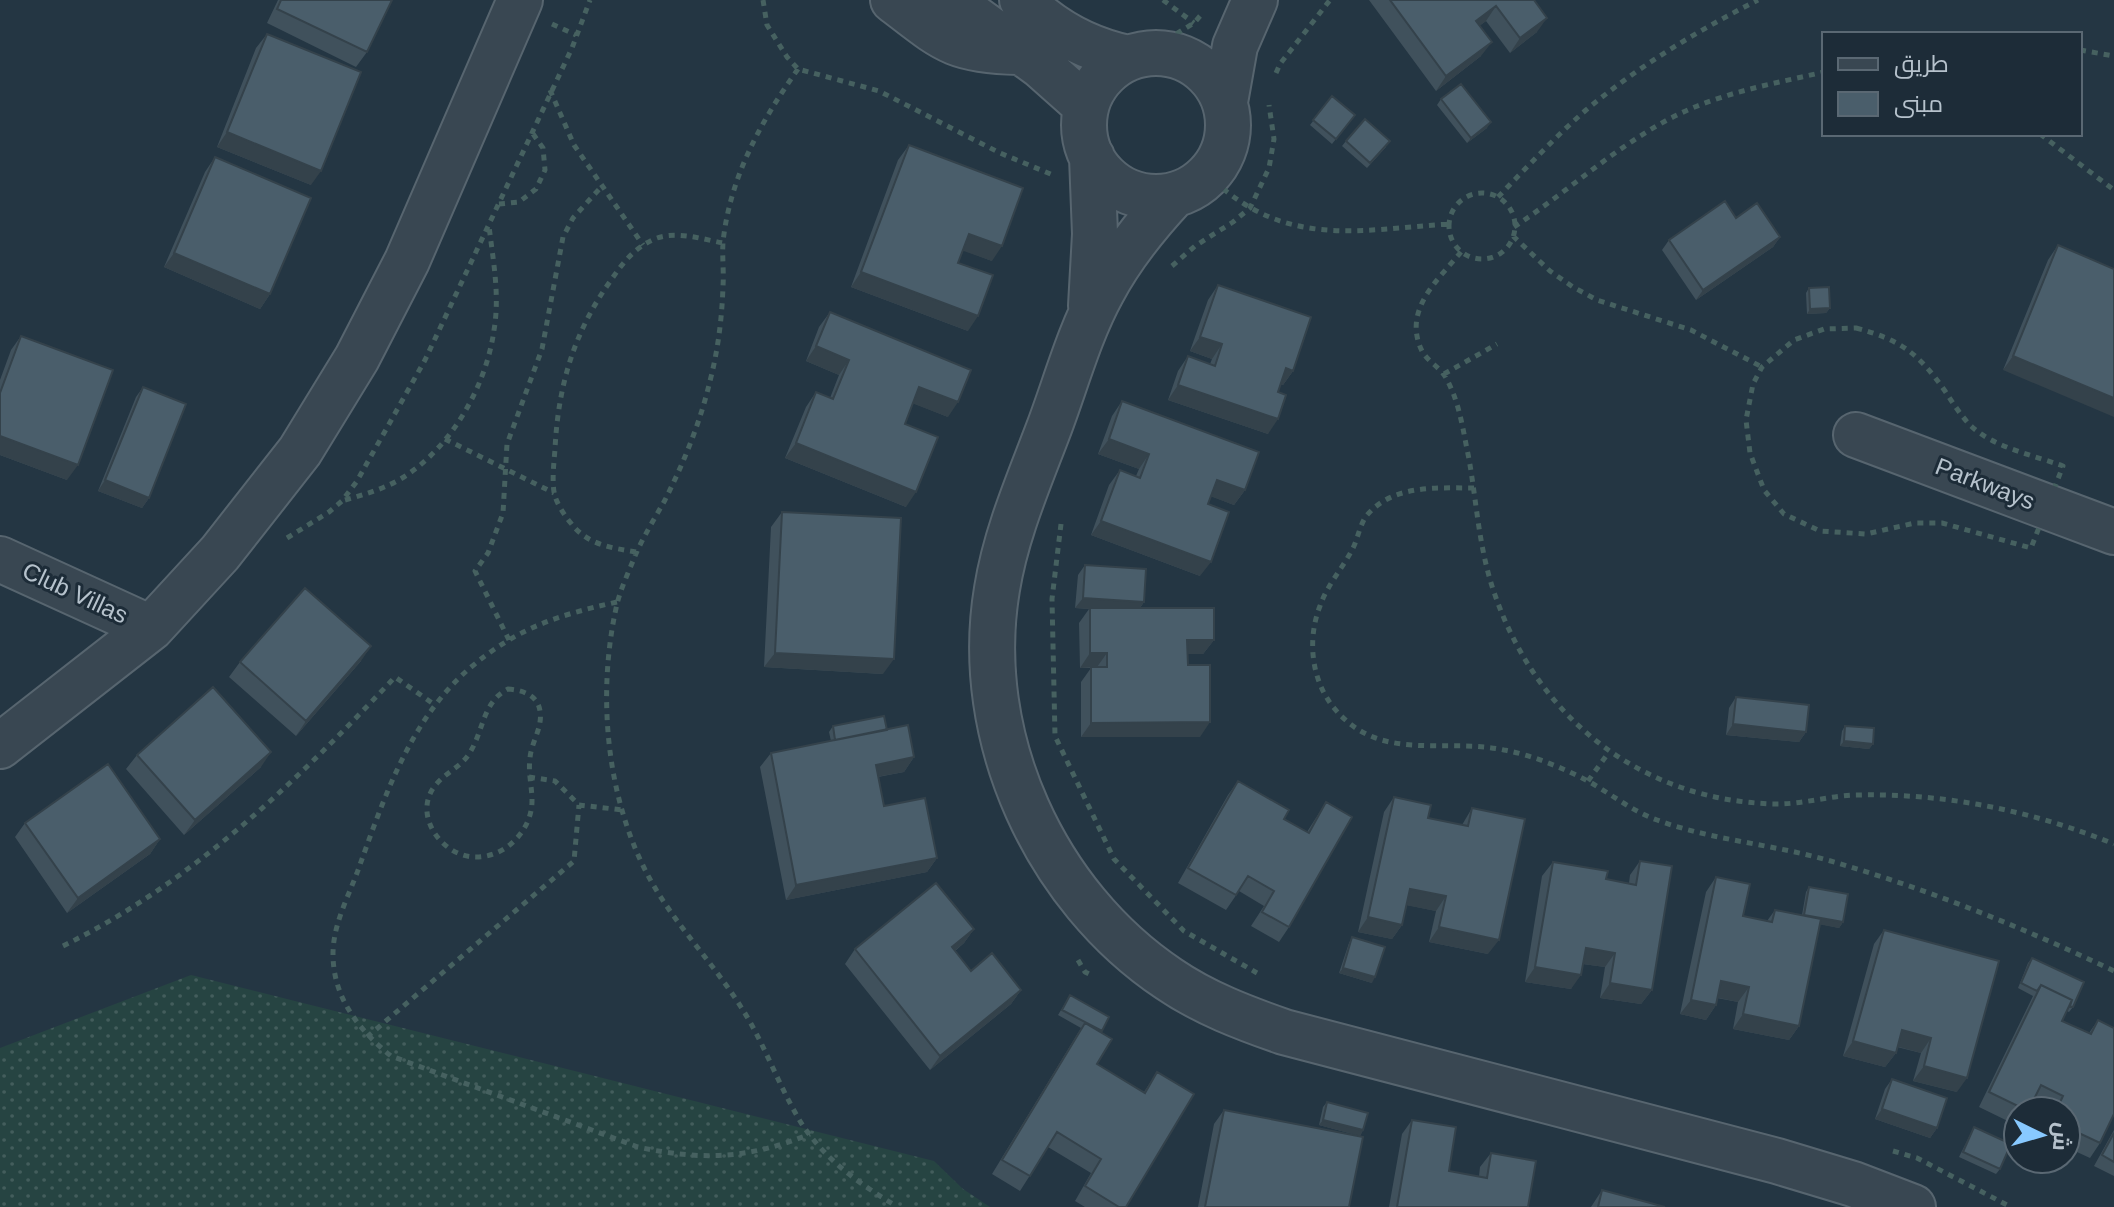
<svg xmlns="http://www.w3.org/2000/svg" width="2114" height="1207" font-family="Arial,Cairo,sans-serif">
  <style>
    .grass { fill: url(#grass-dots) }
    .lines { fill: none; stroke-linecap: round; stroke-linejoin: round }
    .minor-casing { stroke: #57656f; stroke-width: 48 }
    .path { stroke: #466160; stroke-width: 5; stroke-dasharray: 6 6; stroke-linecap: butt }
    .minor { stroke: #394752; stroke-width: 44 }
    .wall { fill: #40515c }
    .shaded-wall { fill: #34424b }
    .building { fill: #4a5e6b; stroke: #34424b; stroke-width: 2 }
    .labels { text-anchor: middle; stroke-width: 6; stroke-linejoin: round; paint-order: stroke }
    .street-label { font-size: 24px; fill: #b6c2cc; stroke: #1d2c38 }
  </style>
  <defs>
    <pattern id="grass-dots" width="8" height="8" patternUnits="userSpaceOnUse" patternTransform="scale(2)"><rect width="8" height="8" fill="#264442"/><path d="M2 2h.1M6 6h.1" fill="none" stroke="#435d5c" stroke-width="1.8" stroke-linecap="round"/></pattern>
  </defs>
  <rect width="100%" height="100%" fill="#243643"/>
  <!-- grass -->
  <path class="grass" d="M191 975 934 1161 963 1189 990 1207H0V1048Z"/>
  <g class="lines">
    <defs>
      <path id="minor" d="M893 0C944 39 953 51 1020 52
        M950 0 1041 66 1086 106
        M1022 0C1052 31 1086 49 1128 58
        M1084 125a72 72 0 1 1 144 0a72 72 0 1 1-144 0Z
        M1225 102 1235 46 1255 0
        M1174 195C1146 225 1121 256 1102 292 1079 334 1066 383 1049 428 1029 481 1006 533 997 589 972 737 1045 896 1169 979 1204 1003 1244 1018 1284 1032L1777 1161 1853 1184 1913 1207
        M1091 306 1095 234 1092 157
        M1856 435 2114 532
        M0 559 151 628
        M0 746 151 628 220 553 300 451 357 358 407 261 520 0"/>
    </defs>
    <!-- minor casing -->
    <use href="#minor" class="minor-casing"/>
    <!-- path -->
    <path class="path" d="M763 0 767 25 787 57 798 69 879 91 1000 153 1053 175
      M1163 0 1194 23
      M552 24 576 35
      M1166 40 1194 23 1200 16
      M2080 50 2114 56
      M798 69C761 121 730 177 723 242 722 257 724 272 723 286 722 318 718 350 710 381 700 423 684 462 665 500 655 518 643 537 635 556 629 571 621 588 617 604 595 699 607 816 662 899 686 936 717 969 741 1007 763 1041 776 1079 796 1114 817 1153 856 1182 893 1204
      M1276 73 1280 64 1330 0
      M550 90 574 145 643 245
      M2040 134 2114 190
      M1214 181C1288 248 1358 230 1449 224
      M1449 226a33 33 0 1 1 66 0a33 33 0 1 1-66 0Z
      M1498 197C1527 167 1555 137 1586 110 1639 66 1697 31 1758 0
      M499 204 519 202 536 189 545 170 543 148 531 131
      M1514 227C1567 192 1614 148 1671 118 1719 93 1772 84 1824 72
      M1513 236 1550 271 1573 287 1597 300 1691 330 1762 367
      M1461 252C1438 280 1402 310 1422 351 1428 362 1440 367 1446 378 1460 403 1463 431 1469 459 1477 505 1479 550 1495 595 1538 719 1643 802 1777 804 1803 804 1829 796 1855 795 1945 793 2030 810 2114 844
      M1172 266 1195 246 1233 222 1250 208 1269 168 1274 139 1269 105
      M1856 328C1901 340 1918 353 1945 391 1953 403 1961 416 1971 426 1995 448 2033 455 2063 466L2031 548 1942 523H1915L1866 534 1820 531 1784 514 1764 490 1750 453 1746 420 1753 384 1762 367 1794 340 1824 329Z
      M1444 374 1497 344
      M445 439 554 493
      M1474 488C1437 488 1394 484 1367 515 1360 524 1358 538 1353 548 1343 568 1327 585 1320 606 1307 639 1311 680 1334 708 1380 764 1443 737 1504 750 1532 755 1563 768 1588 781 1611 794 1632 811 1657 820 1711 840 1771 844 1827 860 1925 888 2022 927 2114 971
      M345 500C363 495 380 490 397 481 449 452 486 388 494 330 500 295 493 260 489 226
      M1061 524 1052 599 1055 736 1114 859 1184 931 1257 973
      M287 538 329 512 342 501 357 481 425 360 572 48 590 0
      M636 552C614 548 592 546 575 528 567 519 556 504 554 492 552 478 554 462 555 449 558 388 573 334 609 283 622 264 634 247 657 238 678 231 702 239 723 243
      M617 602C558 615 517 628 470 668 409 720 383 801 357 873 347 899 333 926 333 954 333 998 359 1030 391 1056L638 1147C702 1161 749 1159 810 1134
      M509 640 475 571 488 553 503 513 507 444 542 349 563 237 573 218 602 186
      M508 689C522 690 538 695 540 711 543 727 531 743 530 758 528 773 532 786 532 801 532 831 504 859 473 857 442 855 413 816 434 787 444 773 460 768 469 754 484 731 482 702 508 689Z
      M529 777 555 781 579 805 623 810
      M1588 781 1609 752
      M63 946C193 882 297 781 395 677L435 705
      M1078 960 1085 972 1093 976
      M367 1037 574 861 579 805
      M1893 1151 1917 1158 2011 1207"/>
    <!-- minor -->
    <use href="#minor" class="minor"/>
  </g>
  <!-- wall -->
  <path class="wall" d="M278 0H392L367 52 356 67 267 23Z
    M1369 0H1534L1537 32 1510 53 1486 21 1479 26 1481 56 1436 91Z
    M267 34 311 185 217 147 256 48Z
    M1332 96 1355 115 1332 144 1310 125Z
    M1441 99 1487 128 1467 143 1437 105Z
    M1346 141 1386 147 1367 168 1342 146Z
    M909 145 992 261 963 250 958 263 968 331 851 287 898 160Z
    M215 157 270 294 260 309 164 267 205 172Z
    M1736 218 1780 237 1773 247 1696 300 1662 250 1669 240Z
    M2058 245 2114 269 2003 370 2048 260Z
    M1218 285 1293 371 1283 385 1280 384 1268 434 1168 400 1178 371 1188 356 1210 364 1212 359 1190 351 1208 300Z
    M1809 288 1830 308 1826 313 1807 314 1806 293Z
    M830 312 948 417 913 403 905 424 906 507 785 458 806 407 816 392 830 398 839 375 806 361 819 327Z
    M21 336 67 480 0 455V380L11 350Z
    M143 387 149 498 142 508 98 491 136 397Z
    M1122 401 1245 490 1234 505 1211 496 1208 504 1200 576 1091 535 1109 485 1120 470 1136 476 1139 469 1098 454 1112 416Z
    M782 512 883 674 764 667 771 527Z
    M1085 565 1144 602 1140 608 1214 640 1203 654H1187L1188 665 1200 737H1081V682L1091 668H1080L1079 623 1089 609 1075 608 1078 575Z
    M361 661 296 736 229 677 240 662Z
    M1736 697 1806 732 1799 742 1726 735 1729 708Z
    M833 726 887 730 914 757 904 772 878 777 884 806 937 858 927 872 786 900 760 767 771 753 831 741 829 732Z
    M1845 726 1873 744 1869 749 1840 746 1842 731Z
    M137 755 261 767 184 835 126 769Z
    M1238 781 1284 819 1307 832 1326 802 1289 927 1279 942 1251 926 1264 906 1239 891 1226 910 1178 883 1228 795Z
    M1394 797 1428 818 1462 825 1472 808 1488 954 1429 942 1436 911 1407 905 1402 925 1392 939 1358 932 1384 812Z
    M25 823 160 839 150 854 67 913 15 837Z
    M1640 861 1652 990 1641 1004 1600 998 1605 967 1583 964 1571 989 1525 982 1542 876 1553 862 1606 879 1629 883 1630 875Z
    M1716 877 1743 916 1767 921 1775 910 1802 915 1806 892 1809 887 1843 922 1839 928 1820 924 1799 1026 1789 1040 1733 1029 1738 1002 1717 998 1716 1005 1706 1020 1680 1014 1706 892Z
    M974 929 964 943 955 951 971 971 1021 990 1011 1004 930 1070 845 964 855 949Z
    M1884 930 1957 1092 1913 1081 1921 1053 1897 1047 1896 1053 1885 1067 1843 1056 1874 944Z
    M1352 937 1372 983 1339 973 1349 943Z
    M2032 958 2073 1007 2069 1012 2067 1011 2062 1021 2089 1033 2098 1020 2100 1143 2090 1158 2066 1147V1111H2053L2033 1101 2028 1111H2018V1126L1979 1107 2033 996 2018 988 2028 963Z
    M1070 995 1109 1017 1101 1033 1097 1064 1144 1092 1157 1072 1126 1207H1085L1075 1201 1091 1173 1048 1147 1020 1191 992 1174 1081 1028 1058 1015Z
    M1892 1079 1937 1128 1930 1138 1875 1119 1885 1089Z
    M1327 1102 1363 1130 1360 1136 1319 1125 1323 1107Z
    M1224 1110 1349 1207H1198L1214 1124Z
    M1412 1120 1449 1171 1479 1176 1480 1167 1491 1153 1528 1207H1389L1402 1134Z
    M1974 1127 2000 1169 1996 1174 1959 1157Z
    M2114 1130V1176L2094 1166Z
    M1602 1190 1665 1207H1591Z"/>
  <!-- shaded-wall -->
  <path class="shaded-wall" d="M1496 6 1486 21 1466 36 1476 21Z
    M1547 18 1537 32 1510 53 1520 38Z
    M1492 42 1481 56 1436 91 1446 76Z
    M1491 122 1487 128 1467 143 1471 138Z
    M227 132 321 171 311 185 217 147Z
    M969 234 1002 246 992 261 958 249Z
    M1780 237 1773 247 1696 300 1703 290Z
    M174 253 270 294 260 309 164 267Z
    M861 272 978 316 968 331 851 287Z
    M1830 308 1826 313 1807 314 1810 309Z
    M1200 337 1222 344 1212 359 1190 351Z
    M816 346 849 360 839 375 806 361Z
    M2013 356 2114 398V417L2003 370Z
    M1286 368 1293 371 1283 385 1276 383Z
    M1178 385 1278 419 1268 434 1168 400Z
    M919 387 958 402 948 417 909 402Z
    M0 436 78 465 67 480 0 455Z
    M1109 439 1149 454 1139 469 1098 454Z
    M796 443 916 492 906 507 785 458Z
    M105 480 149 498 142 508 98 491Z
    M1217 480 1245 490 1234 505 1207 495Z
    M1101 521 1211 562 1200 576 1091 535Z
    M1083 598 1144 602 1137 612 1075 608Z
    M1187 640H1214L1203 654H1177Z
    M371 646 361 661 296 736 306 721Z
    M775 653 894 659 883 674 764 667Z
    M1090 653H1107L1097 667 1080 668Z
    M1210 722 1200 737H1081L1091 723Z
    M1733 724 1806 732 1799 742 1726 735Z
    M1844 741 1873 744 1869 749 1840 746Z
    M271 752 261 767 184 835 195 820Z
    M914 757 904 772 865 779 876 765Z
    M160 839 150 854 67 913 78 898Z
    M937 858 927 872 786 900 796 885Z
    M1410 889 1446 896 1436 911 1400 904Z
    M1804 915 1843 922 1839 928 1801 921Z
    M1368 917 1402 925 1392 939 1358 932Z
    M1439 927 1499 940 1488 954 1429 942Z
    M974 929 964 943 942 961 952 947Z
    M1586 948 1615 953 1605 967 1575 963Z
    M1535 967 1581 975 1571 989 1525 982Z
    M1343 968 1375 977 1372 983 1339 973Z
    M1721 981 1749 987 1738 1002 1710 996Z
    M1610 983 1652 990 1641 1004 1600 998Z
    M1021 990 1011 1004 930 1070 940 1056Z
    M1691 1000 1716 1005 1706 1020 1680 1014Z
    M1743 1014 1799 1026 1789 1040 1733 1029Z
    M1902 1030 1931 1038 1921 1053 1892 1045Z
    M1853 1041 1896 1053 1885 1067 1843 1056Z
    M1924 1066 1967 1078 1957 1092 1913 1081Z
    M1882 1109 1937 1128 1930 1138 1875 1119Z
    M1323 1120 1363 1130 1360 1136 1319 1125Z"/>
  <!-- building -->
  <path class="building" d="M281 0H392L367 52 277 9Z
    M1390 0H1534L1547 18 1520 38 1496 6 1476 21 1492 42 1446 76Z
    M267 34 361 72 321 171 227 132Z
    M1461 84 1491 122 1471 138 1441 99Z
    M1332 96 1355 115 1336 139 1313 120Z
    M1365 119 1390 141 1370 163 1346 141Z
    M909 145 1023 188 1002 246 969 234 958 263 993 275 978 316 861 272Z
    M215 157 311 198 270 294 174 253Z
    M1725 201 1736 218 1757 203 1780 237 1703 290 1669 240Z
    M2058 245 2114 269V398L2013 356Z
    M1218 285 1311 317 1293 371 1286 368 1278 392 1286 395 1278 419 1178 385 1188 356 1215 366 1222 344 1200 337Z
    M1829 287 1830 308 1810 309 1809 288Z
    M830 312 971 370 958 402 919 387 905 424 938 437 916 492 796 443 816 392 833 399 849 360 816 346Z
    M21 336 113 370 78 465 0 436V393Z
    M143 387 186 404 149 498 105 480Z
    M1122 401 1259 452 1245 490 1217 480 1208 504 1229 512 1211 562 1101 521 1120 470 1140 478 1149 454 1109 439Z
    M782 512 901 518 894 659 775 653Z
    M1085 565 1146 569 1144 602 1083 598Z
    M305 588 371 646 306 721 240 662Z
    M1090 608H1214V640H1187L1188 665H1210V722L1091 723V667H1107V653H1090Z
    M213 687 271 752 195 820 137 755Z
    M1736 697 1809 705 1806 732 1733 724Z
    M884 716 887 730 835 740 833 726Z
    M908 725 914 757 876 765 884 806 925 798 937 858 796 885 771 753Z
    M1845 726 1874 728 1873 744 1844 741Z
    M108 764 160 839 78 898 25 823Z
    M1238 781 1289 810 1284 819 1309 833 1326 802 1352 817 1289 927 1262 912 1274 891 1248 876 1236 895 1188 868Z
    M1394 797 1431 805 1428 818 1468 826 1472 808 1525 819 1499 940 1439 927 1446 896 1410 889 1402 925 1368 917Z
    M1640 861 1672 866 1652 990 1610 983 1615 953 1586 948 1581 975 1535 967 1553 862 1608 871 1606 879 1636 885Z
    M1716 877 1750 884 1743 916 1772 922 1775 910 1821 919 1799 1026 1743 1014 1749 987 1721 981 1716 1005 1691 1000Z
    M936 883 974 929 952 947 971 971 992 953 1021 990 940 1056 855 949Z
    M1809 887 1848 894 1843 922 1804 915Z
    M1884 930 1999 961 1967 1078 1924 1066 1931 1038 1902 1030 1896 1053 1853 1041Z
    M1352 937 1385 947 1375 977 1343 968Z
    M2032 958 2084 982 2073 1007 2070 1006 2072 1000 2041 985 2037 991 2021 983Z
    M2041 985 2072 1000 2062 1021 2091 1034 2098 1020 2114 1028V1114L2100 1143 2066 1127V1111H2056L2063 1096 2041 1085 2028 1111 1989 1092Z
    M1070 995 1109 1017 1102 1031 1062 1010Z
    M1085 1023 1112 1039 1097 1064 1145 1093 1157 1072 1194 1094 1126 1207H1119L1085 1186 1101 1159 1057 1132 1030 1176 1002 1160Z
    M1892 1079 1947 1098 1937 1128 1882 1109Z
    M1327 1102 1368 1113 1363 1130 1323 1120Z
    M1224 1110 1363 1137 1349 1207H1205Z
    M1412 1120 1456 1127 1449 1171 1487 1178 1491 1153 1536 1161 1528 1207H1397Z
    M1974 1127 2011 1144 2000 1169 1963 1152Z
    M2114 1133V1162L2102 1155Z
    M1602 1190 1665 1207H1598Z"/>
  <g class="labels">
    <!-- street labels -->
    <g class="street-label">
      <text transform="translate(1985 484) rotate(21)" y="8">Parkways</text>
      <text transform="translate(75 593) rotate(25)" y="8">Club Villas</text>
    </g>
  </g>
  <!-- legend -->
  <rect x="1822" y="32" width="260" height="104" fill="#1d2c38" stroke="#5a6873" stroke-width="2"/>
  <rect x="1838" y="58" width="40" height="12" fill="#394752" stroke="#5a6873" stroke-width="2"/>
  <text x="1894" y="72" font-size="24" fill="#b6c2cc">طريق</text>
  <rect x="1838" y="92" width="40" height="24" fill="#4a5e6b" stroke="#5a6873" stroke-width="2"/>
  <text x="1894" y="112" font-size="24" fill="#b6c2cc">مبنى</text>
  <!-- north arrow -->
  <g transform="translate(2042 1135) rotate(95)"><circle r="38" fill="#1d2c38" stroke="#5a6873" stroke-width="2"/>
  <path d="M0-6L14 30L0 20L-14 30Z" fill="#88c9ff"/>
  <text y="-12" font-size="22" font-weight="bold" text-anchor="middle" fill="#b6c2cc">ش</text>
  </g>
</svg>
